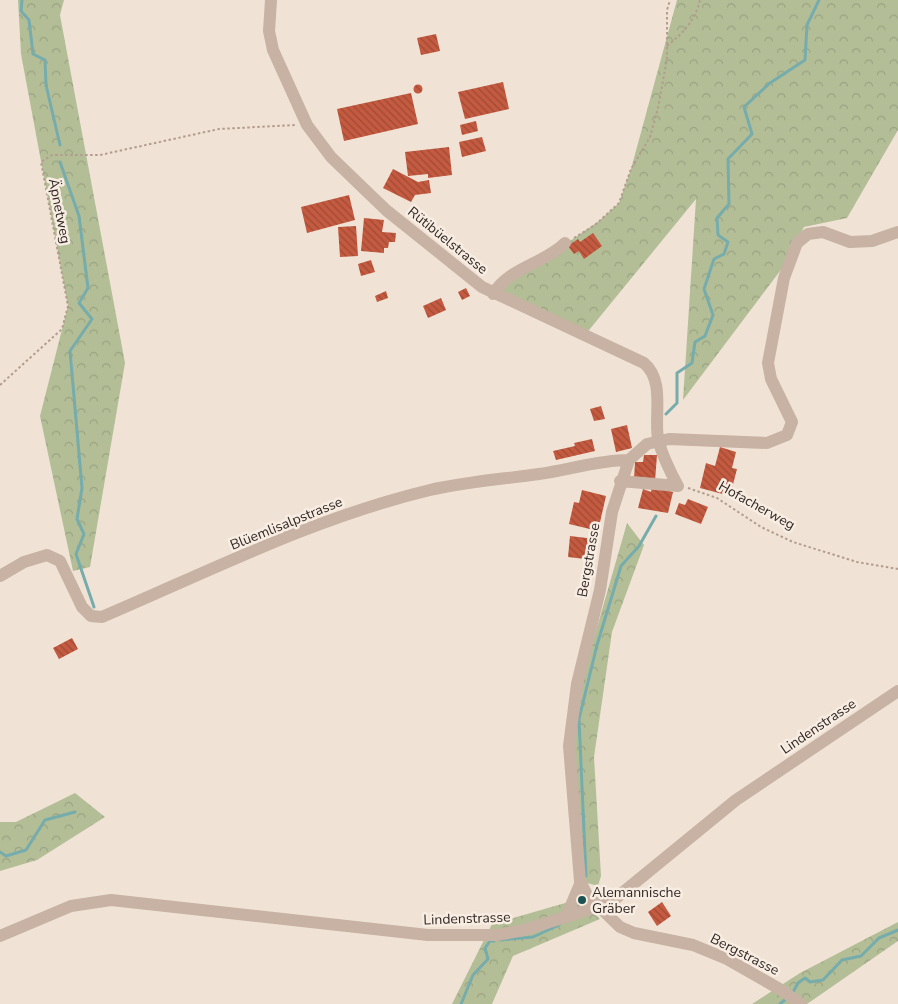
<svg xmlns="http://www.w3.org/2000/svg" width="898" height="1004" font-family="'Nunito Sans',sans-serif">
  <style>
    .forest { fill: url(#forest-crowns) }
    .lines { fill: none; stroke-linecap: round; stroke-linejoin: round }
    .stream { stroke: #76acac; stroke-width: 3 }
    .building { fill: url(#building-back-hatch) }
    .path { stroke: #b39c8d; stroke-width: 2; stroke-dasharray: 2.5 2.5; stroke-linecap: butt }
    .minor { stroke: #c7b2a3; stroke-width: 12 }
    .poi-dot { fill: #1c5253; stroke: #f8ede2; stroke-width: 2 }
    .labels { text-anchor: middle; stroke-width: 5; stroke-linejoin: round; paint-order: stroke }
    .street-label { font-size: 14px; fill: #322825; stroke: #f8ede2 }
    .poi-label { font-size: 14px; fill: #322825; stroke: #f8ede2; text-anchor: start }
  </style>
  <defs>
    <pattern id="forest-crowns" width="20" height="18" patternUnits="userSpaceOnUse" patternTransform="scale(1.25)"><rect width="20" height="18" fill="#b3be97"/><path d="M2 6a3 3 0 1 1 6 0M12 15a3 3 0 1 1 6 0" fill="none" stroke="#9aa382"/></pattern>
    <pattern id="building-back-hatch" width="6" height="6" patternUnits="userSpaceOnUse" patternTransform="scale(1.25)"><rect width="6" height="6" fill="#c45a40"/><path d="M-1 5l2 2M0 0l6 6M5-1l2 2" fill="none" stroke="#a04a35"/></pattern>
  </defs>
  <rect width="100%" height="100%" fill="#f0e3d6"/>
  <!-- forest -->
  <path class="forest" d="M18 0H64L60 15 125 363 90 567 73 571 40 416 68 306 21 54Z
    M677 0H898V130L847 218 804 227 786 263 683 400 696 199 585 335 493 294 599 221 619 203 631 169Z
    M627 523 644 545 612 632 594 757 601 876 598 886 580 881 570 777 577 697Z
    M75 793 105 817 37 860 0 871V822H16Z
    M579 899 600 919 513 956 492 1004H452L492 924Z
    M898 922V941L807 1004H752L800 973Z"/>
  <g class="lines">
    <!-- stream -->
    <path class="stream" d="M22 0 21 11 29 20 33 54 45 60 46 85 60 145
      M60 162 79 216 88 288 79 303 92 319 70 351 82 488 77 519 84 534 76 554 94 607
      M666 414 677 403V373L692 363 695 342 705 336 713 315 704 289 714 259 724 254 728 242 718 235 717 218 729 204 728 159 752 134 744 107 770 83 805 60 807 25 819 0
      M0 852 6 856 26 850 45 820 75 812
      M586 876 579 719 597 645 621 566 639 546 656 516
      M500 940 533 937 559 925
      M792 994 798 983 805 978 810 982 823 980 842 960 861 956 879 938 898 930
      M461 1004 473 975 488 959 485 948 490 941H494
      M780 1004 787 998"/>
  </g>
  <!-- building -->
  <path class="building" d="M436 34 440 51 421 55 417 38Z
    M503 82 509 109 465 119 458 92Z
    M413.5 89a4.5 4.5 0 1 1 9 0a4.5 4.5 0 1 1-9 0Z
    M411 93 418 124 344 141 337 109Z
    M476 121 478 131 462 135 460 125Z
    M482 137 486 151 462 157 459 142Z
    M449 147 452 175 428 178V174L408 176 405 152Z
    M393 169 418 182 429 180 431 193 415 195 411 202 383 188Z
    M349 195 355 220 307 233 301 207Z
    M364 218 384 220 382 232 396 233 395 242H389L388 248H384V253L361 251Z
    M356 226 358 256 340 257 338 227Z
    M593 233 602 246 584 259 579 251 574 254 568 246 578 239 580 242Z
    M371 260 375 272 361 276 358 264Z
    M466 288 470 296 462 300 458 292Z
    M386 291 388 298 377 302 375 296Z
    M441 298 446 310 428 318 423 306Z
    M601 406 605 419 594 421 590 409Z
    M627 425 632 448 616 452 611 429Z
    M592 439 595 451 556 460 553 451 575 446 574 443Z
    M720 447 736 452 732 468 737 469 730 496 700 488 706 463 715 466Z
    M644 455H657L655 481 634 479 635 462H643Z
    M652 487 673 492 668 513 638 508 643 489 651 492Z
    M582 490 606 496 598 531 569 524 574 502 579 503Z
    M688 499 708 507 701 524 675 514 679 503 685 505Z
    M570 536 595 539 593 560 568 557Z
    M72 638 78 649 59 659 53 648Z
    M662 902 671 916 657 926 648 912Z"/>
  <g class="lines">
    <!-- path -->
    <path class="path" d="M667 46C683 33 695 21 700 0
      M574 238 595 225 619 203 631 169 650 137 658 108 667 59V10L670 0
      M0 385 62 329 68 306 41 162 52 155H100L219 129 295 125
      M688 488 717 498 761 527 793 542 857 562 898 569"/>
    <!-- minor -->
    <path class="minor" d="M271 0 269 31 273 50 307 125 331 157 386 210 482 287 644 363C665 381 654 414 658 439 661 452 671 474 678 486
      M493 294C510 267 544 264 565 243
      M620 481 678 486
      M0 576 24 562 47 555 60 561 82 607 91 616 102 617C210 571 316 517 430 490 465 482 503 479 539 474 569 470 598 460 629 460
      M567 915 580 884
      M0 936 71 906 111 900 428 935H497L524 930 610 903 736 800 898 691
      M801 1004 783 991 727 959 693 945 634 933 620 927 587 895 580 881 569 746 577 684 600 590 612 512 629 460 647 444 669 439 767 443 787 435 792 422 771 379 768 363 784 278 797 243 808 234 823 232 850 242 872 241 898 232"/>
  </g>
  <!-- markers -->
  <circle class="poi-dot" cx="582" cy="900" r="5"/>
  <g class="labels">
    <!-- street labels -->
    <g class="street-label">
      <text transform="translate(60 211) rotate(79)" y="5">Äpnetweg</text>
      <text transform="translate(448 240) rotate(39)" y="5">Rütibüelstrasse</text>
      <text transform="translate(757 505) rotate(29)" y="5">Hofacherweg</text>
      <text transform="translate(286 523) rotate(-22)" y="5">Blüemlisalpstrasse</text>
      <text transform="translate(588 560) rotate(-80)" y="5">Bergstrasse</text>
      <text transform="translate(818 726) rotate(-34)" y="5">Lindenstrasse</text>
      <text transform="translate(467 918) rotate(-2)" y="5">Lindenstrasse</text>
      <text transform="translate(745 954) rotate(27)" y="5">Bergstrasse</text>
    </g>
    <!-- poi labels -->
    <g class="poi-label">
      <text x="592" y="897">Alemannische<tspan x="592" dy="16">Gräber</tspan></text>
    </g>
  </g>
</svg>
